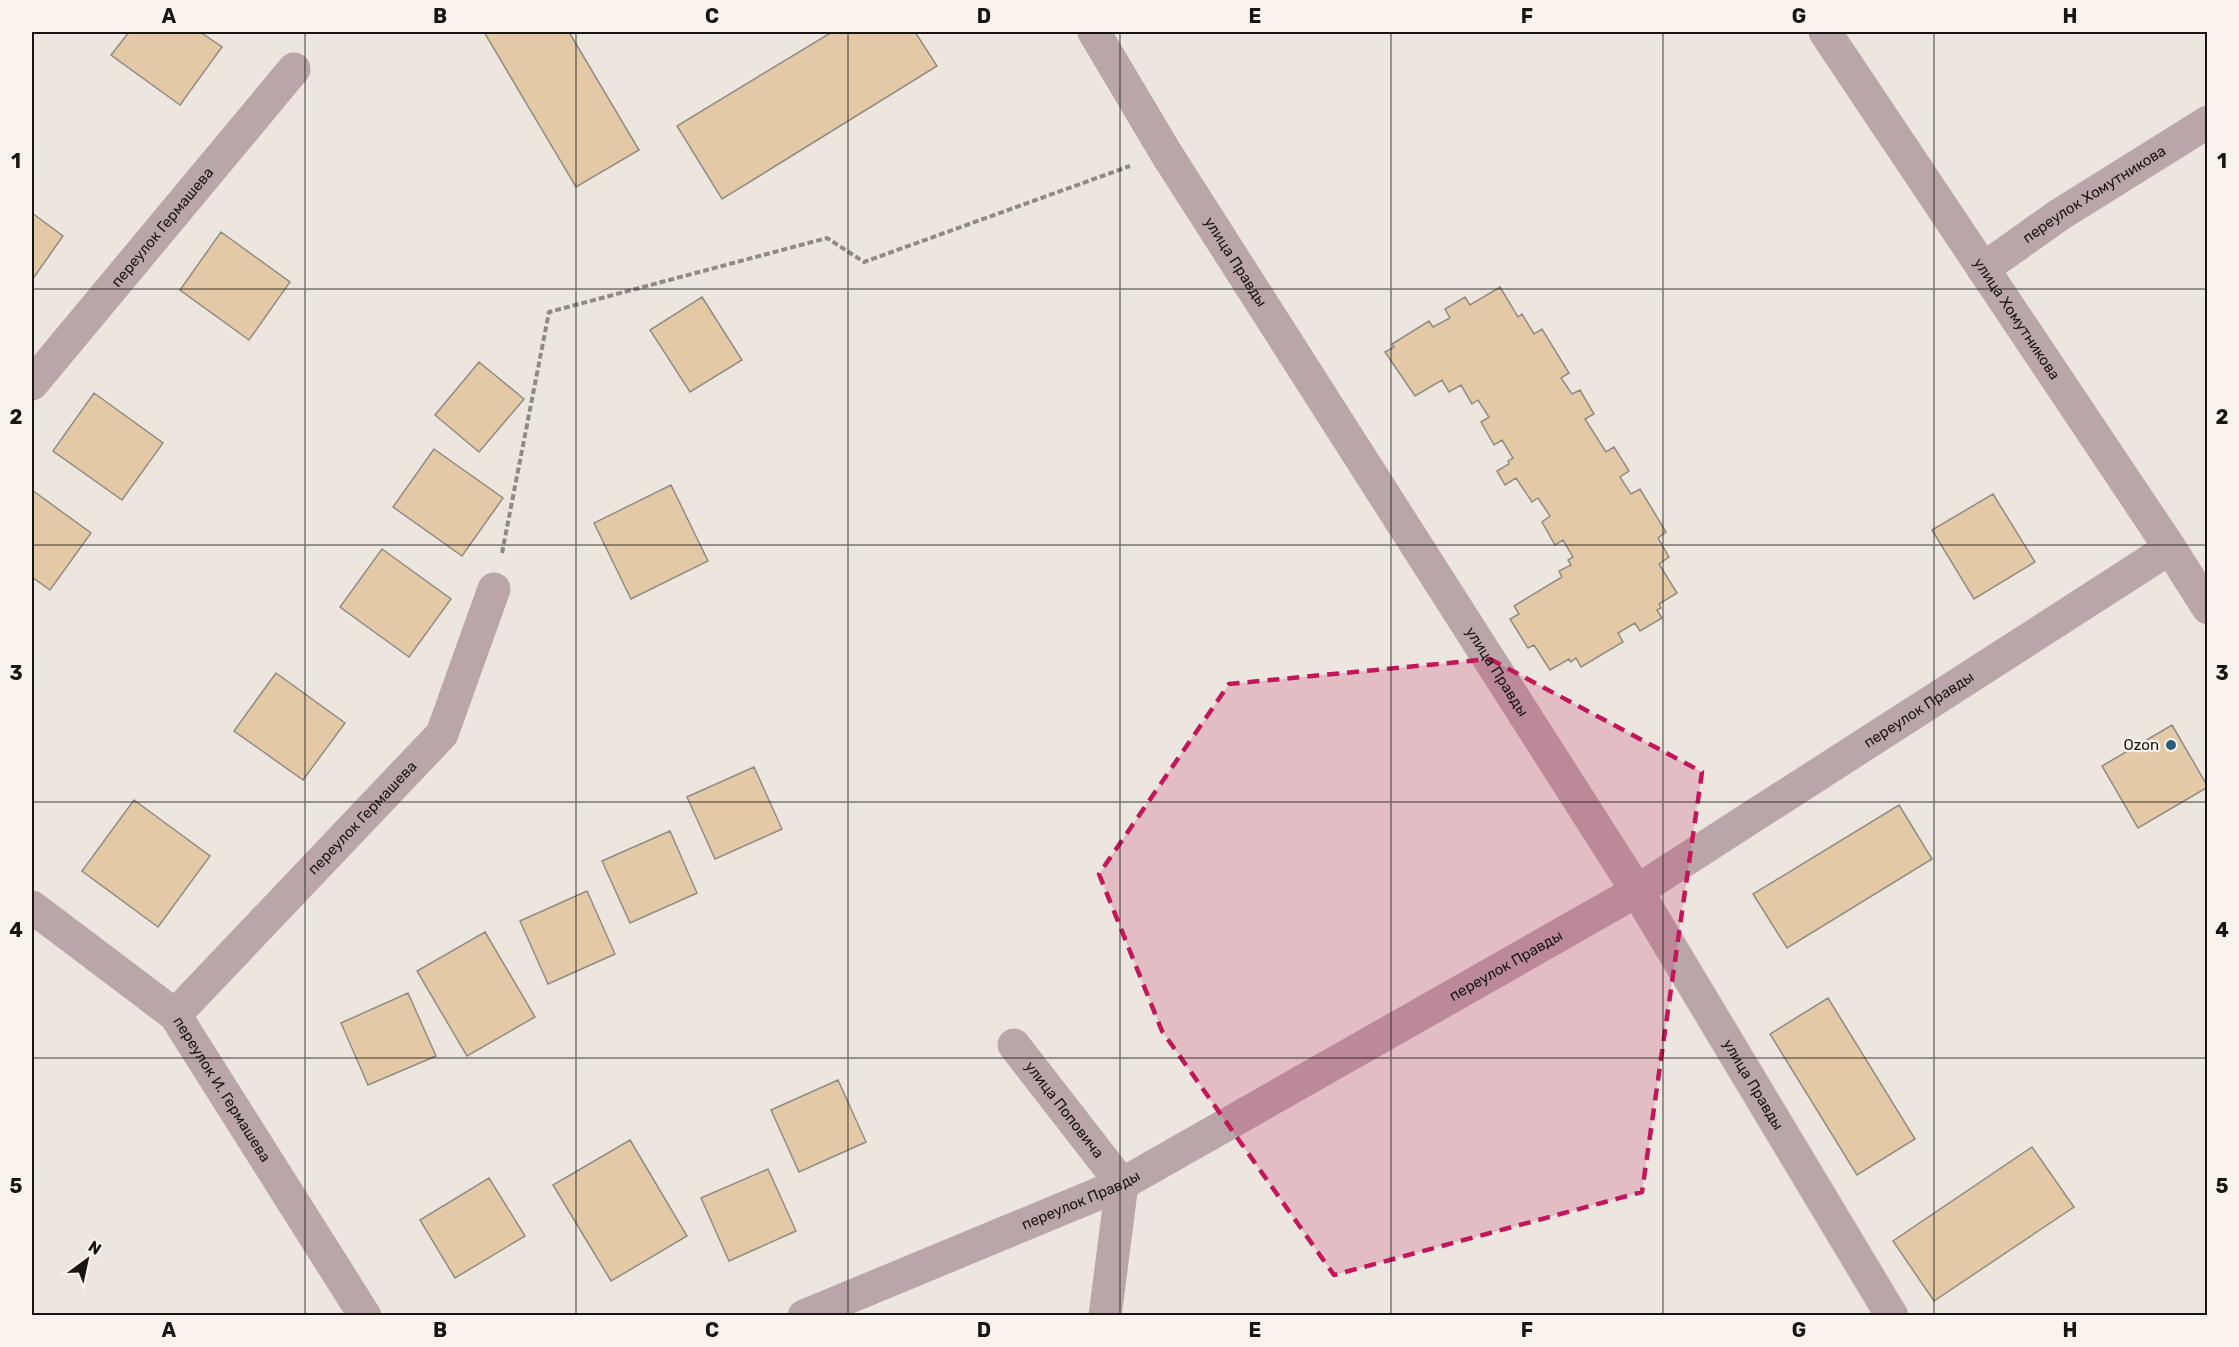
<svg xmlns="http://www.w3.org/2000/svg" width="2239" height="1347" font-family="Rubik,sans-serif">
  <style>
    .building { fill: #e4c9a7; stroke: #908b84; stroke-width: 1.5 }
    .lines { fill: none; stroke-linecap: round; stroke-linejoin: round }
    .path { stroke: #8f8a86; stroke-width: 4; stroke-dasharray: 6 3; stroke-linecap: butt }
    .minor { stroke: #baa5a8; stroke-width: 33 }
    .tertiary { stroke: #baa5a8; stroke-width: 33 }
    .marked { fill: #c2185b; fill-opacity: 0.2; stroke: #c2185b; stroke-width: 4.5; stroke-dasharray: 12 8; stroke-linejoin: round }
    .grid { fill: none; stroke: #181614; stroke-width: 1.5; stroke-opacity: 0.55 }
    .poi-dot { fill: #2a5f7b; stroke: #f9f3ec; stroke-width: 2 }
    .labels { text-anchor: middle; stroke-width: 4.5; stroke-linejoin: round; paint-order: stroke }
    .street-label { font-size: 15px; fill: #181614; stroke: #f9f3ec }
    .poi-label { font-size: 15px; fill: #181614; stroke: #f9f3ec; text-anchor: end }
    .neatline { fill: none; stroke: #181614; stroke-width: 2 }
    .grid-label { font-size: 20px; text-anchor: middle; font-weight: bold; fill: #181614 }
  </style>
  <rect width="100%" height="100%" fill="#ece6df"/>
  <!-- building -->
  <path class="building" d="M129 32H200L222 47 180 105 111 55Z
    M484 32H569L639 150 576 187Z
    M832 32H915L937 66 722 199 677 126Z
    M32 213 63 236 32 280Z
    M221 232 290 282 249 340 180 290Z
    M1500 287 1518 317 1522 314 1534 334 1542 329 1569 373 1561 378 1572 394 1580 390 1594 414 1585 419 1606 452 1614 447 1629 471 1620 477 1631 494 1640 489 1666 532 1658 538 1669 557 1659 564 1677 593 1659 604 1661 608 1657 610 1662 618 1640 631 1635 623 1618 633 1623 642 1581 667 1576 658 1571 662 1569 659 1550 670 1534 645 1528 648 1510 619 1519 614 1514 606 1562 577 1559 571 1571 565 1568 560 1573 557 1563 540 1555 545 1542 522 1550 516 1538 498 1532 502 1516 478 1505 485 1497 471 1509 464 1508 461 1513 458 1502 440 1494 445 1481 422 1489 417 1478 400 1472 404 1461 385 1449 392 1442 380 1415 396 1385 352 1394 347 1392 344 1429 321 1433 327 1450 318 1445 309 1465 297 1470 305Z
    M702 297 742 360 690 392 650 330Z
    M479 362 524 399 479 452 435 415Z
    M94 393 163 443 122 500 53 451Z
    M434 449 503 498 462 556 393 507Z
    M671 485 708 561 631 599 594 523Z
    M32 490 91 533 50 590 32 577Z
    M1993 494 2035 562 1974 599 1932 530Z
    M382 549 451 599 409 657 340 607Z
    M276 673 345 723 303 780 234 731Z
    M2172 725 2208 787 2138 828 2102 766Z
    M754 767 782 829 715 859 687 797Z
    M134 800 210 856 158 927 82 871Z
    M1899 805 1932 859 1787 948 1753 894Z
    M670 831 697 893 630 923 602 861Z
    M587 891 615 954 548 984 520 921Z
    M485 932 535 1017 467 1056 417 971Z
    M408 993 436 1056 368 1085 341 1023Z
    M1828 998 1915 1139 1857 1175 1770 1034Z
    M838 1080 866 1142 799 1172 771 1110Z
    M630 1140 687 1236 611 1281 553 1185Z
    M2032 1147 2074 1207 1934 1301 1893 1241Z
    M768 1169 796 1231 729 1261 701 1198Z
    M489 1178 525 1236 455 1278 420 1220Z"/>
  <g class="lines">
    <!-- path -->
    <path class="path" d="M502 553 549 312 827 238 864 262 1130 166"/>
    <!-- minor -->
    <g class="minor">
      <path id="s1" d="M1094 32 1166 153 1637 891 1892 1316"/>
      <path id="s2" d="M1983 269 2059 215 2208 122"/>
      <path id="s3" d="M32 384 294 69"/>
      <path id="s4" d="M32 907 175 1015 365 1316"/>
      <path id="s5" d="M175 1015 442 734 494 589"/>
      <path id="s6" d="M1014 1045 1122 1184 1105 1316"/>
      <path id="s7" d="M804 1316 1122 1184 1637 891 2170 548"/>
    </g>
    <!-- tertiary -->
    <path class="tertiary" id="s8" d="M1825 32 2170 548 2208 608"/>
  </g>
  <!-- marked area -->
  <path class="marked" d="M1490 659 1702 772 1642 1192 1334 1275 1162 1031 1099 874 1229 684Z"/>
  <!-- grid -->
  <path class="grid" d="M305 32V1316M576 32V1316M848 32V1316M1120 32V1316M1391 32V1316M1663 32V1316M1934 32V1316M32 289H2208M32 545H2208M32 802H2208M32 1058H2208"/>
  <!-- markers -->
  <circle class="poi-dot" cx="2171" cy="745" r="6"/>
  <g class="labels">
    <!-- street labels -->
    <g class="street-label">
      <text dy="5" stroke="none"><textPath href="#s2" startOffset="134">переулок Хомутникова</textPath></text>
      <text dy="5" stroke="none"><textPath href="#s3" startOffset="204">переулок Гермашева</textPath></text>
      <text dy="5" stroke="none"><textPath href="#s1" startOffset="270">улица Правды</textPath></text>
      <text dy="5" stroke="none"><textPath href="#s8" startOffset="345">улица Хомутникова</textPath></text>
      <text dy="5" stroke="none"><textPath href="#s1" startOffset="756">улица Правды</textPath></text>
      <text dy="5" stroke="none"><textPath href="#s7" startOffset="1272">переулок Правды</textPath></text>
      <text dy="5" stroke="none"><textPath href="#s5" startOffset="272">переулок Гермашева</textPath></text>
      <text dy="5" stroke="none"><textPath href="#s7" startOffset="786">переулок Правды</textPath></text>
      <text dy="5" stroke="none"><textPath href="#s1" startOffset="1242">улица Правды</textPath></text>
      <text dy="5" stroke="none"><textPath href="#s4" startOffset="267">переулок И. Гермашева</textPath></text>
      <text dy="5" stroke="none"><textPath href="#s6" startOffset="82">улица Поповича</textPath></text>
      <text dy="5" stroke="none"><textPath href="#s7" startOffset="300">переулок Правды</textPath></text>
    </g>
    <!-- poi labels -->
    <g class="poi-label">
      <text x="2159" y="750">Ozon</text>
    </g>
  </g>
  <!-- border -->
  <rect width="2239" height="1347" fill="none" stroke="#f9f3ec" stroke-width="66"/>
  <!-- north arrow -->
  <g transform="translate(87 1260) rotate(33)" stroke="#f9f3ec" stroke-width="4.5" paint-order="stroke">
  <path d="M0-4.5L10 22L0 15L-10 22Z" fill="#181614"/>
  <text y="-9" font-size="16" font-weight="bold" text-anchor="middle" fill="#181614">N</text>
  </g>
  <rect x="33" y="33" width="2173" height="1281" class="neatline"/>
  <g class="grid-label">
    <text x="169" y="23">A</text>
    <text x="440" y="23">B</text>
    <text x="712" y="23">C</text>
    <text x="984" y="23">D</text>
    <text x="1255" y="23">E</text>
    <text x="1527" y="23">F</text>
    <text x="1799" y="23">G</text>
    <text x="2070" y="23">H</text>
    <text x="16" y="168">1</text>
    <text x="2222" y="168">1</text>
    <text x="16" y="424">2</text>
    <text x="2222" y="424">2</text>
    <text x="16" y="680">3</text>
    <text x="2222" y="680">3</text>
    <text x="16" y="937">4</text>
    <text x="2222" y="937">4</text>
    <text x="16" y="1193">5</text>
    <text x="2222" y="1193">5</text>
    <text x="169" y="1337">A</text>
    <text x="440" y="1337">B</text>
    <text x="712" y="1337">C</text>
    <text x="984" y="1337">D</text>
    <text x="1255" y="1337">E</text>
    <text x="1527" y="1337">F</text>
    <text x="1799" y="1337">G</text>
    <text x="2070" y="1337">H</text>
  </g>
</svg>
